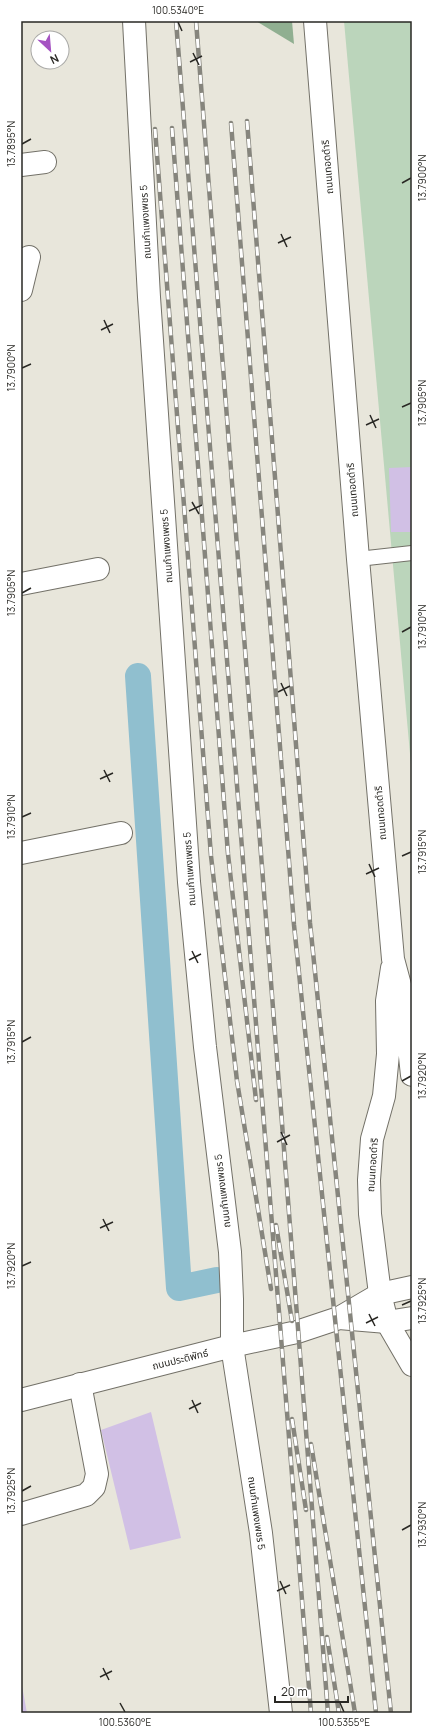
<svg xmlns="http://www.w3.org/2000/svg" width="433" height="1734" font-family="Manrope,'Noto Sans Thai',sans-serif">
<rect width="100%" height="100%" fill="#e8e6db"/>
<path fill="#bbd5bb" d="M344,21H412V776Z"/>
<path fill="#90af91" d="M256,21H292L294,44Z"/>
<g fill="none" stroke-linecap="round" stroke-linejoin="round">
<path stroke="#90bfcf" stroke-width="26" d="M138,676L179,1288L217,1280"/>
</g>
<path fill="#d1c0e5" d="M412,467V532H391L389,468Z
M151,1412L181,1538L130,1550L101,1430Z
M21,1686H22L27,1713H21Z"/>
<g fill="none" stroke-linecap="round" stroke-linejoin="round">
<defs>
<path id="service" d="M358,559L412,553"/>
<path id="minor" d="M21,165L45,162
M21,290L29,257
M21,584L98,569
M21,853L121,833
M21,1514L86,1495L94,1487L97,1474L80,1384"/>
<path id="tertiary" d="M134,21L149,297L189,882L205,1047L230,1252L232,1299V1346L261,1533L281,1713
M315,21L358,559L393,959L404,1000L412,1075
M392,968L387,1001L388,1054L384,1096L372,1139L369,1180L370,1214L380,1294L387,1322L412,1365"/>
<path id="secondary" d="M339,1318L387,1322L412,1318
M21,1400L232,1346L297,1332L339,1318L380,1294L412,1287"/>
</defs>
<use href="#service" stroke="#737168" stroke-width="16"/>
<use href="#minor" stroke="#737168" stroke-width="24"/>
<use href="#tertiary" stroke="#737168" stroke-width="24"/>
<use href="#secondary" stroke="#737168" stroke-width="24"/>
<use href="#service" stroke="#fff" stroke-width="14"/>
<use href="#minor" stroke="#fff" stroke-width="22"/>
<use href="#tertiary" stroke="#fff" stroke-width="22"/>
<use href="#secondary" stroke="#fff" stroke-width="22"/>
<defs>
<path id="rail" d="M176,21L311,1713
M196,21L328,1713
M247,121L310,923L391,1713
M231,123L294,925L376,1713
M172,128L228,854L256,1100
M155,129L211,856L237,1081L271,1289
M276,1225L292,1321
M292,1419L306,1510
M311,1444L355,1713
M327,1637L339,1713"/>
</defs>
<use href="#rail" stroke="#86857d" stroke-width="4.5"/>
<use href="#rail" stroke="#fff" stroke-width="3" stroke-dasharray="9" stroke-linecap="butt"/>
</g>
<path fill="none" stroke="#292824" stroke-width="1.5" d="M178,22L182,31M193,53L199,65M190,62L202,56M22,144L31,139M402,183L411,178M281,234L287,247M278,243L291,237M104,320L110,333M101,330L113,324M22,368L31,364M402,407L411,403M370,415L376,428M366,425L379,419M192,502L199,514M189,511L202,505M22,593L31,588M402,632L411,627M281,683L287,696M278,692L290,686M104,770L110,782M100,779L113,773M22,817L31,813M402,856L411,852M369,864L375,877M366,874L379,868M192,951L198,963M189,960L201,954M22,1042L31,1037M402,1081L411,1076M281,1132L287,1145M277,1142L290,1135M103,1219L109,1231M100,1228L113,1222M22,1266L31,1262M402,1305L411,1301M369,1314L375,1326M366,1323L378,1317M192,1400L198,1413M189,1409L201,1403M22,1491L31,1486M402,1530L411,1525M280,1581L286,1594M277,1591L290,1585M103,1668L109,1680M100,1677L112,1671M120,1703L125,1712M340,1703L344,1712"/>
<g text-anchor="middle" dominant-baseline="central" stroke-width="4" stroke-linejoin="round" paint-order="stroke">
<g font-size="10" fill="#292824" stroke="#fff">
<text transform="translate(327 167) rotate(-95)">ถนนเทอดดำริ</text>
<text transform="translate(145 222) rotate(-93)">ถนนกำแพงเพชร 5</text>
<text transform="translate(352 490) rotate(-95)">ถนนเทอดดำริ</text>
<text transform="translate(166 546) rotate(-94)">ถนนกำแพงเพชร 5</text>
<text transform="translate(380 813) rotate(-95)">ถนนเทอดดำริ</text>
<text transform="translate(189 869) rotate(-94)">ถนนกำแพงเพชร 5</text>
<text transform="translate(372 1165) rotate(-86)">ถนนเทอดดำริ</text>
<text transform="translate(222 1191) rotate(-97)">ถนนกำแพงเพชร 5</text>
<text transform="translate(180 1359) rotate(-14)">ถนนประดิพัทธ์</text>
<text transform="translate(257 1513) rotate(82)">ถนนกำแพงเพชร 5</text>
</g>
</g>
<rect width="433" height="1734" fill="none" stroke="#ffffff" stroke-width="44"/>
<g transform="translate(50 50) rotate(154)"><circle r="19" fill="#ffffff" stroke="#a9a9a7"/>
<path d="M0-3L7 15L0 10L-7 15Z" fill="#a553c2"/>
<text y="-6" font-size="11" font-weight="bold" text-anchor="middle" fill="#292824">N</text>
</g>
<path d="M275 1696v6h73v-6" fill="none" stroke="#292824" stroke-width="2"/>
<text x="281" y="1696" font-size="12" fill="#292824" stroke="#ffffff" stroke-width="3" paint-order="stroke">20 m</text>
<rect x="22" y="22" width="389" height="1690" fill="none" stroke="#292824" stroke-width="1.5"/>
<g font-size="10" text-anchor="middle" fill="#292824">
<text x="178" y="14">100.5340°E</text>
<text transform="translate(11 144) rotate(-90)" y="4">13.7895°N</text>
<text transform="translate(422 178) rotate(-90)" y="4">13.7900°N</text>
<text transform="translate(11 368) rotate(-90)" y="4">13.7900°N</text>
<text transform="translate(422 403) rotate(-90)" y="4">13.7905°N</text>
<text transform="translate(11 593) rotate(-90)" y="4">13.7905°N</text>
<text transform="translate(422 627) rotate(-90)" y="4">13.7910°N</text>
<text transform="translate(11 817) rotate(-90)" y="4">13.7910°N</text>
<text transform="translate(422 852) rotate(-90)" y="4">13.7915°N</text>
<text transform="translate(11 1042) rotate(-90)" y="4">13.7915°N</text>
<text transform="translate(422 1076) rotate(-90)" y="4">13.7920°N</text>
<text transform="translate(11 1266) rotate(-90)" y="4">13.7920°N</text>
<text transform="translate(422 1301) rotate(-90)" y="4">13.7925°N</text>
<text transform="translate(11 1491) rotate(-90)" y="4">13.7925°N</text>
<text transform="translate(422 1525) rotate(-90)" y="4">13.7930°N</text>
<text x="125" y="1726">100.5360°E</text>
<text x="344" y="1726">100.5355°E</text>
</g>
</svg>
